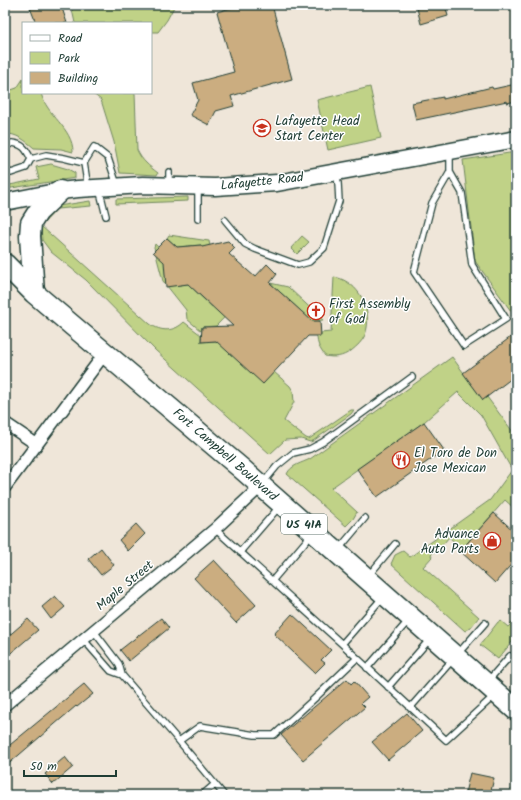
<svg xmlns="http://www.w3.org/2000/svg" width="521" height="800" font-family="Kalam,sans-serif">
<rect width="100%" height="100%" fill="#efe6d9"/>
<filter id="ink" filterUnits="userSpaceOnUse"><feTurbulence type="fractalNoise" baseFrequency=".025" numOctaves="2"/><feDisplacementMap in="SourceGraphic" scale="8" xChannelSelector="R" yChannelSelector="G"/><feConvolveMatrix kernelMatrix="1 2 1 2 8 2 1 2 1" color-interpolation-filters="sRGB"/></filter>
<g filter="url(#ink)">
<path fill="#c0d287" stroke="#70885e" d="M71,5H175L167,20L158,32H151V23H75Z
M23,79V93H41C46,115 73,128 73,152L61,149L34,148C26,141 16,133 5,134V94L8,91L17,88Z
M370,87L381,138L328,150L317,100Z
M92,93H135L137,150C142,161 149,166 158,173L157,175L120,173L114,142L101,100Z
M516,152V318L475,261L463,160Z
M51,164L68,169L75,173V178L5,189V186L39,179L36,167Z
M188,197V201L116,204V199Z
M90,201L91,206L57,209L41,226L150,324C161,332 174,332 184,322L201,335V342L216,341L274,372L290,386L293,391L294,402L284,421L306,438L309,439L351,410H354L351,414L313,441L310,442L301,439L285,440L270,454L155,350L86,280L51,252L42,240L41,227H36L58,206Z
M169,235L209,241L210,246L202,248L201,245L177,247L167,238Z
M302,236L309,242L297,254L291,248Z
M155,244C166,253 166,272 167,286L188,284L212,307L234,283L247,294L216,326L202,327L201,331L187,319L186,310L163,281L154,247Z
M334,277C359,281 374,311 365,335C362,342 357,346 351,351C342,357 335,358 325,356C320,349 317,344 317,336L321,333L331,332Z
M270,283L288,287L323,320L312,321Z
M452,357L483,399L487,397L516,436V510L505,500L462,549L449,537L439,549L437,548L431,555L432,557L423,567L479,617L470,628L465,631L391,564L395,555L403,551L410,557L490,500L512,470L481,415L458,392L424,422L331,488L357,512L353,519L346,526L287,474C291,465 302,463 310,459Z
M516,619V637L498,659L480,645L498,622L501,621L508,627Z"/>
<path fill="#cbad80" stroke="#1f3d34" d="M29,5H61L67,23H36Z
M241,5H272L292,79L231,96L234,106L216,111L209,125L190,115L198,100L193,83L234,72L217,12Z
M426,5H445L448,16L421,24L417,8Z
M516,84V101L507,103V101L416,120L412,103L443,97V99L492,87L493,89Z
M167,238L177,247L201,245L202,247L228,241L235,248L229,254L255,277L267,264L277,274L270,283L312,321H320L321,336H308L263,384L216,341L201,342L202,327L233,326L188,284L166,287L164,262L153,252Z
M516,333V375L483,400L463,373Z
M424,422L444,450L377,497L357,469Z
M494,513L516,533V559L495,583L460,551Z
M136,524L145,534L128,551L119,540Z
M101,548L114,565L101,575L88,559Z
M214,560L256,605L236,623L194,578Z
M55,596L65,607L51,619L42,607Z
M292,614L331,650L321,660L325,663L315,673L274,634Z
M161,618L169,628L129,661L120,650Z
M28,619L38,630L5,658V639Z
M347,679L351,684L354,681L368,697L361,703L365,707L303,760L281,735Z
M84,684L93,694L77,707L76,706L5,767V749Z
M407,713L422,731L388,760L372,742Z
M65,757L73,767L53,784L45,774Z
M470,773L494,778L490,795H475L465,793Z"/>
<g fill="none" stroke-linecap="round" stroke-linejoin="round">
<defs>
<path id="lane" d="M5,147L12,143C23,144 26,149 31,159
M450,152V172L432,203L414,272L464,346L506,319L472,265L462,193L450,172
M5,170L11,173L26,168L31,159L46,155L64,158L84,163
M169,172V183
M88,188L84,163L94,147L108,158L117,185
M99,188L106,216
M198,189V219
M225,220L245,244L255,249L298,265L309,262L324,248L339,201L338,183L336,173
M263,483L277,466L293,453L310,449L323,442L412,377
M215,529L342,644L383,597
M338,550L365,518
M240,552L279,507
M369,575L395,544
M272,581L311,535
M83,639L111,671L122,675L119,664L93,630
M342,644L446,740L495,695
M367,668L409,620
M122,675L179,741L224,795
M487,682L510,656
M388,687L430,639
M410,708L485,623
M179,741L200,726L255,735H274L314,699L357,658
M202,795L215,784"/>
<path id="street" d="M5,423L36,444
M5,487L105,353
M5,705L215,529L261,486"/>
<path id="secondary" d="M5,202L60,191L78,189L143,185L215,187L277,183L516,139"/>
<path id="highway" d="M5,264L34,293L242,469L516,710
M34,293L30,236L31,223L38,212L60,191"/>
</defs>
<use href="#lane" stroke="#1f3d34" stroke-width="8"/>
<use href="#street" stroke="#1f3d34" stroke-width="14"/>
<use href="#secondary" stroke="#1f3d34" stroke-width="19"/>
<use href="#highway" stroke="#1f3d34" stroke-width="23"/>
<use href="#lane" stroke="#fff" stroke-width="5.5"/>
<use href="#street" stroke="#fff" stroke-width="11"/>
<use href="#secondary" stroke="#fff" stroke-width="16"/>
<use href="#highway" stroke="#fff" stroke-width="20"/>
</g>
</g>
<defs>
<symbol id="school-ring" viewBox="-11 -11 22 22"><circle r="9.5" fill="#fff" stroke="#c8321e" stroke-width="1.5"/><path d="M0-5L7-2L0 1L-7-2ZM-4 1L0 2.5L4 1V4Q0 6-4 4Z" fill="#c8321e"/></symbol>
<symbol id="church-ring" viewBox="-11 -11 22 22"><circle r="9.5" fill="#fff" stroke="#c8321e" stroke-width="1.5"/><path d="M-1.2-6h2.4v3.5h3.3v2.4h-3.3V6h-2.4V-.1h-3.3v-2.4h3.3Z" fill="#c8321e"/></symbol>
<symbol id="restaurant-ring" viewBox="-11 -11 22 22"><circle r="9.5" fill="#fff" stroke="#c8321e" stroke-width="1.5"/><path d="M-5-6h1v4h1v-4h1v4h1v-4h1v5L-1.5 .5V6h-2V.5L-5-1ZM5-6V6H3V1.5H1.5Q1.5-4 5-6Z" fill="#c8321e"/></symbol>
<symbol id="shop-ring" viewBox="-11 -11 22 22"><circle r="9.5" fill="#fff" stroke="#c8321e" stroke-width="1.5"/><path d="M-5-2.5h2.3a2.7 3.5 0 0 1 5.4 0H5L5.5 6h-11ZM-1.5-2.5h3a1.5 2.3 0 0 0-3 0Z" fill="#c8321e"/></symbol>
</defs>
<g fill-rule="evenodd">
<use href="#school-ring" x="252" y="118" width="20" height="20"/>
<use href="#church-ring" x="306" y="301" width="20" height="20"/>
<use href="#restaurant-ring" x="391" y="450" width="20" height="20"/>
<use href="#shop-ring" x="482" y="531" width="20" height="20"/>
</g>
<g text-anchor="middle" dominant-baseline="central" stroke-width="3" stroke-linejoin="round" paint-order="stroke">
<rect fill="#fff" stroke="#627771" stroke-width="1" x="281" y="514" width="46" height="20" rx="3"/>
<g font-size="12" font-weight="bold" fill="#1f3d34">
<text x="304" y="524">US 41A</text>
</g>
<g font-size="13" fill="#1f3d34" stroke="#fff" text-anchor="start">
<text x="275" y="121">Lafayette Head<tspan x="275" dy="15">Start Center</tspan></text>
<text x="329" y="304">First Assembly<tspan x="329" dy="15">of God</tspan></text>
<text x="414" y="453">El Toro de Don<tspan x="414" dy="15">Jose Mexican</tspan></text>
<text x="479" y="534" text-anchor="end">Advance<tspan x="479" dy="15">Auto Parts</tspan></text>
</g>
<g font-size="13" fill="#1f3d34" stroke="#fff">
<text transform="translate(262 182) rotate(-6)">Lafayette Road</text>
<text transform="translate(225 455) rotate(41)">Fort Campbell Boulevard</text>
<text transform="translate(125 586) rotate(-40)">Maple Street</text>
</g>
</g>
<rect width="521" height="800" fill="none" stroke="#fff" stroke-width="20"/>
<rect x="10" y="10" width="501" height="780" fill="none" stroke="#1f3d34" stroke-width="1.5" filter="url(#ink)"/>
<rect x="22" y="22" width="130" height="72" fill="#ffffff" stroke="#a5b1ae"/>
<rect x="30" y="35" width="20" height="6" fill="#ffffff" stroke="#a5b1ae"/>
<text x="58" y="42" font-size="12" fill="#1f3d34">Road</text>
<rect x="30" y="52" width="20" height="12" fill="#c0d287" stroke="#a5b1ae"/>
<text x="58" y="62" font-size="12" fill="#1f3d34">Park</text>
<rect x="30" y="72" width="20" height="12" fill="#cbad80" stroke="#a5b1ae"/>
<text x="58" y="82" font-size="12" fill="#1f3d34">Building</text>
<path d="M24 770v6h92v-6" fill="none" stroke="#1f3d34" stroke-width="2"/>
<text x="30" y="770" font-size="12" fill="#1f3d34" stroke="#ffffff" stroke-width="3" paint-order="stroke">50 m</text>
</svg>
